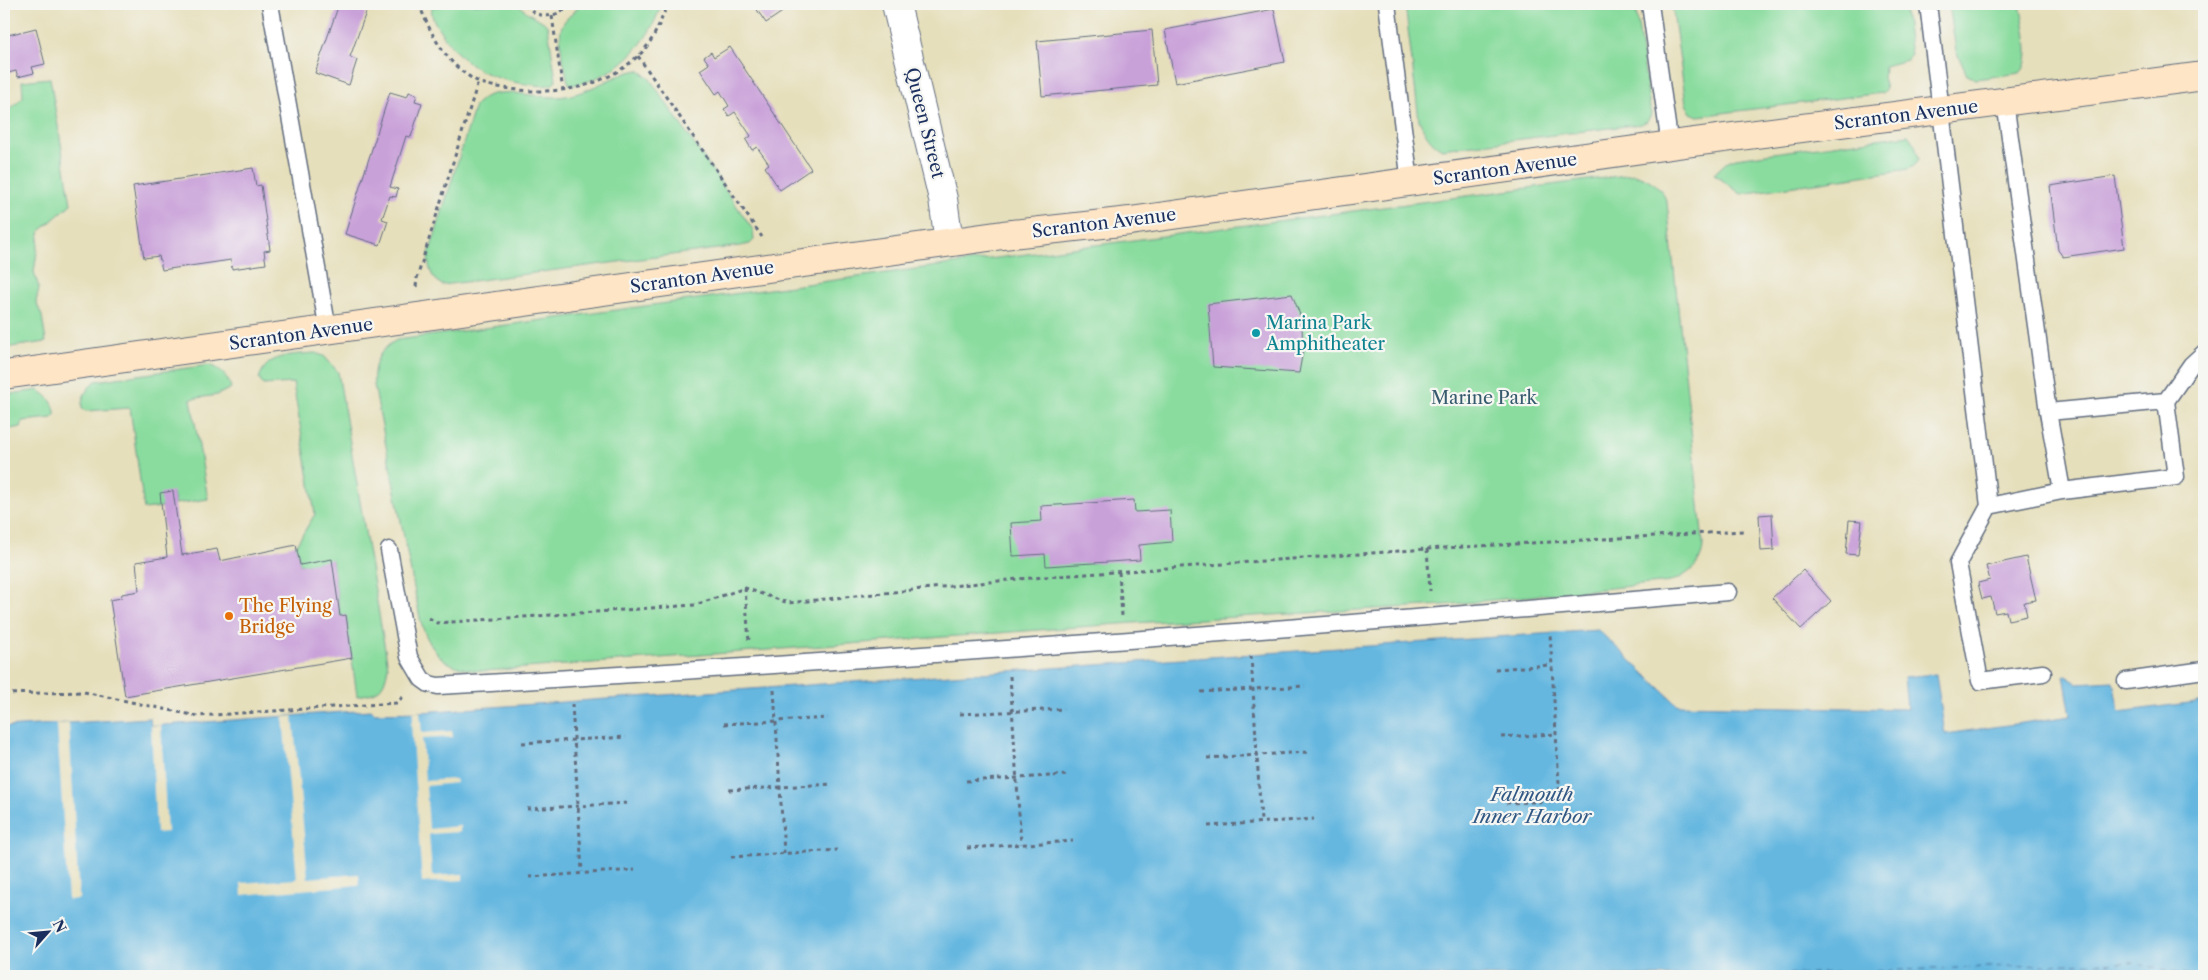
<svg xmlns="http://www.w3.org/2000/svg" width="2208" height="980" font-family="'Libre Caslon Text',serif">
<rect width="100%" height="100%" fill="#f6f6f2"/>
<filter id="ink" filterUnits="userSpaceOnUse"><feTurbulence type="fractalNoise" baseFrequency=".02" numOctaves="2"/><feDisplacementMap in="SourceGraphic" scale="10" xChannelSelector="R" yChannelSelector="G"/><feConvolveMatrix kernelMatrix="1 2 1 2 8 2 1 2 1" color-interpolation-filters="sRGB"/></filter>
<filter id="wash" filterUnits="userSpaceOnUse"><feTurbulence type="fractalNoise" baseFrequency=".0096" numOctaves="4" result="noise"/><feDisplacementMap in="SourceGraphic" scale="20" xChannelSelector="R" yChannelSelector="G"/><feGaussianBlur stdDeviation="1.12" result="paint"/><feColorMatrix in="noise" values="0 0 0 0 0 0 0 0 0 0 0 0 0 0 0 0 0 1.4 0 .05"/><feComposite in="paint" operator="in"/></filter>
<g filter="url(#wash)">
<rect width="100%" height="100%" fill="#e6dfbb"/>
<path fill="#89dc9e" stroke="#52867e" d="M453,4H519C529,18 542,17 548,27L556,80L553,84C545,87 535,85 526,84C488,79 462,65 441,32C436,24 430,17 432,7Z
M580,4H661C650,44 615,78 573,85L569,84L567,78C565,63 555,36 564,22C569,15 576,12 580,4Z
M1405,4H1635L1651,115L1646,122L1641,124L1442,149C1429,142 1425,133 1419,120Z
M1672,4H1904L1911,55L1907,60L1884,66L1883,78L1886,88L1882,93L1698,116L1691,113L1686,104Z
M1949,4H2020C2023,21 2034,61 2020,73L1976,79L1967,75L1956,51Z
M639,70L649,78L753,230L754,240L750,244L740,246L442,285C431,278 429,269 428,257L475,106C491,82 530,98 555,97C586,97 611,74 639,70Z
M50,78L71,204L40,231L34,272L39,288L36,302L42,316L46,342L4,348V115L23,97L22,81Z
M1908,135L1915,145L1919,160L1915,165L1909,169L1741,194L1714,174L1728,161L1736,158Z
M1634,174C1650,179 1662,186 1667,203L1703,543C1703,565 1689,574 1670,582L1444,605L1133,623L484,671C447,669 433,657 421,623L374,385C372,365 379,349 397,340L982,260Z
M315,353L324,356L338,372L388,667C384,690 379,693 357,696L346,616H340L332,560L300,565L296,545L315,514L293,383L263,385L259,379C266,353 293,355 315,353Z
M209,365C220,369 228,376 231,388L217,395L191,399L208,499L175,504L173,492L162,507L144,509L130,408L86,411L82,409C81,397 87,388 96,381Z
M38,390C47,395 56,404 55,415L52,418L23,421L21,427L4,430V395Z"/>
<path fill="#65b7e0" stroke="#40739f" d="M1598,630L1678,705L1907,709L1904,677L1936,674L1945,734L2071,716L2064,675L2077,683L2113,681L2119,712L2204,701V976H4V727L150,718L151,726L371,710L375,713L420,712Z"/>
<path fill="#e6dfbb" d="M413,712H420L422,733L452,731L453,737L422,739L425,781L455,779L456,783L426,786L429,829L460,826V832L429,834L432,876L463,874V880L422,883L411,723L413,721Z
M293,716L308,878L359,874V885L242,895L241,883L297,879L283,717Z
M69,723L79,899L68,900L57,724Z
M161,725L167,832L156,833L151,726Z"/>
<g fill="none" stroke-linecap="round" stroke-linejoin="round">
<path stroke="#315885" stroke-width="1" stroke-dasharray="6 5" stroke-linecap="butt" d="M1733,976L2128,962L2195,976"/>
</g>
<g id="blocks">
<path fill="#c9a1d9" d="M339,4H369L350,57L357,60L349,85L315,73Z
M753,4H794L766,23Z
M1274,9L1285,62L1175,83L1165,30Z
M36,28L45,64L32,67L34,73L18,77L16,71L4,74V36Z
M1152,30L1157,85L1042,96L1037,41Z
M730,47L811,169L780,190L765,167L769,164L757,147L752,150L746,140L751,136L735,112L729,116L724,109L729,106L720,91L716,94L700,70L709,64L704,57L711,52L714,57Z
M390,92L407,97L409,92L417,95L415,101L422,103L411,137L406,136L390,187L398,189L396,197L390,196L382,219L388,221L380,245L345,234Z
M253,168L256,186L261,185L270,250L264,251L266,264L232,269L231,260L162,270L159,256L144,258L133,186Z
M2115,176L2124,248L2063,257L2058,250L2050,186Z
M1292,294L1300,315L1302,327L1303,350L1299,373L1213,367L1208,304Z
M173,491L182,555L217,549L220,561L296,545L300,565L332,559L340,616L346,615L352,658L125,696L110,600L121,598L122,594L139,591L136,562L167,557L160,493Z
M1134,500L1135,512L1170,510L1172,542L1139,545L1140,560L1046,566L1045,554L1013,556L1011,523L1042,521L1041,506Z
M1772,514L1774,550L1761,551L1759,515Z
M1849,520L1862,521L1858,555L1846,554Z
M2026,557L2036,600L2024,602L2027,616L2008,620L2006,611L1995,613L1991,597L1982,599L1978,583L1990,580L1986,566Z
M1803,570L1831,601L1801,629L1772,598Z"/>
</g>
</g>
<g filter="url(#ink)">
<use href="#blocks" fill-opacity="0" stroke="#626d7f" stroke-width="1"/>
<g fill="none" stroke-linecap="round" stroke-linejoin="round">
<defs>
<path id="lane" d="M270,4L328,330
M1387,4L1410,182
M1650,4L1670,146
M1928,4L1989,506L2062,491
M2005,102L2048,412L2062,491L2176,477L2166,401
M2048,412L2166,401L2191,365L2204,353
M1989,506L1958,563L1980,681L2043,673
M389,550L409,657L422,679L429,684L438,686C868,661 1298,629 1728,592
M2126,681L2204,670"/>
<path id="street" d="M896,4L943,199L949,242"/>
<path id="secondary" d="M4,375L1003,235L1130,221L1678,144L2204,76"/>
</defs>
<use href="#lane" stroke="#626d7f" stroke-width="19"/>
<use href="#street" stroke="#626d7f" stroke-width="30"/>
<use href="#secondary" stroke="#626d7f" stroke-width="30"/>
<path stroke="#626d7f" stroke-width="3" stroke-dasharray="4 4" stroke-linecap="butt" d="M419,4C430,33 447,66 477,81C486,86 500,87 510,89C557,95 602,89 638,56C653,43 660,22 668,4
M526,4C537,21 558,18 570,4
M552,16L563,91
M638,56L762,237
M416,287L417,278L478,82
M1427,549L1430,591
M1119,572L1122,616
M745,588L749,642
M429,618L437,623L695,605L745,588L788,603L1018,579L1427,549L1743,531
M1251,656L1261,821
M1495,669L1551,665
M1010,676L1021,844
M774,690L784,853
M1201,692L1305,686
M4,694L84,692L197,716L396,703L403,697
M572,704L582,872
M960,714L1064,709
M724,724L828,718
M1501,737L1556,734
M522,743L626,737
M1207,758L1309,752
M966,781L1068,775
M729,790L832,784
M1506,803L1560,801L1550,633
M527,809L629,803
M1208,826L1314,819
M967,848L1073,841
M731,857L837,850
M529,877L635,870"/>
<use href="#lane" stroke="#fff" stroke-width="16"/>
<use href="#street" stroke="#fff" stroke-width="28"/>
<use href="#secondary" stroke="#fee5c5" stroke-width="28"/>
</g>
</g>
<circle fill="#0f9aa8" stroke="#f6f6f2" stroke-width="2" cx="1256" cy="333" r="5"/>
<circle fill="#e8710a" stroke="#f6f6f2" stroke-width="2" cx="229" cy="616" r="5"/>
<g text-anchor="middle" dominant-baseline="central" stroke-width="4.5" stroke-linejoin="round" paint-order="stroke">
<g font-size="18" fill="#1b2f5e" stroke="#f6f6f2">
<text transform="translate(1906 115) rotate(-7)">Scranton Avenue</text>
<text transform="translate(925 123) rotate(76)">Queen Street</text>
<text transform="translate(1505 169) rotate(-8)">Scranton Avenue</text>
<text transform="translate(1104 223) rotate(-7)">Scranton Avenue</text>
<text transform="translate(702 277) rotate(-8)">Scranton Avenue</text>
<text transform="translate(301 334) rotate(-8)">Scranton Avenue</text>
</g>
<g font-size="18" fill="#0d838f" stroke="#f6f6f2" text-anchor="start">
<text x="1266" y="323">Marina Park<tspan x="1266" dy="21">Amphitheater</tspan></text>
</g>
<g font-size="18" fill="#365a6e" stroke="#f6f6f2">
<text x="1484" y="398">Marine Park</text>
</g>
<g font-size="18" fill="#c56008" stroke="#f6f6f2" text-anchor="start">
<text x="239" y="606">The Flying<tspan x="239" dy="21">Bridge</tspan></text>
</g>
<g font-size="19" font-style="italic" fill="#315885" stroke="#f6f6f2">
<text x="1532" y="794">Falmouth<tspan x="1532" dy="22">Inner Harbor</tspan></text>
</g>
</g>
<rect width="2208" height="980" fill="none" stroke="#f6f6f2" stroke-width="20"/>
<g transform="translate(48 932) rotate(63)" stroke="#f6f6f2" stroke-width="4" paint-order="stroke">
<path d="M0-4L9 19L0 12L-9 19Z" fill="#1b2f5e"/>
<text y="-8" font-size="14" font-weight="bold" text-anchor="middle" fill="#1b2f5e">N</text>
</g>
</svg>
